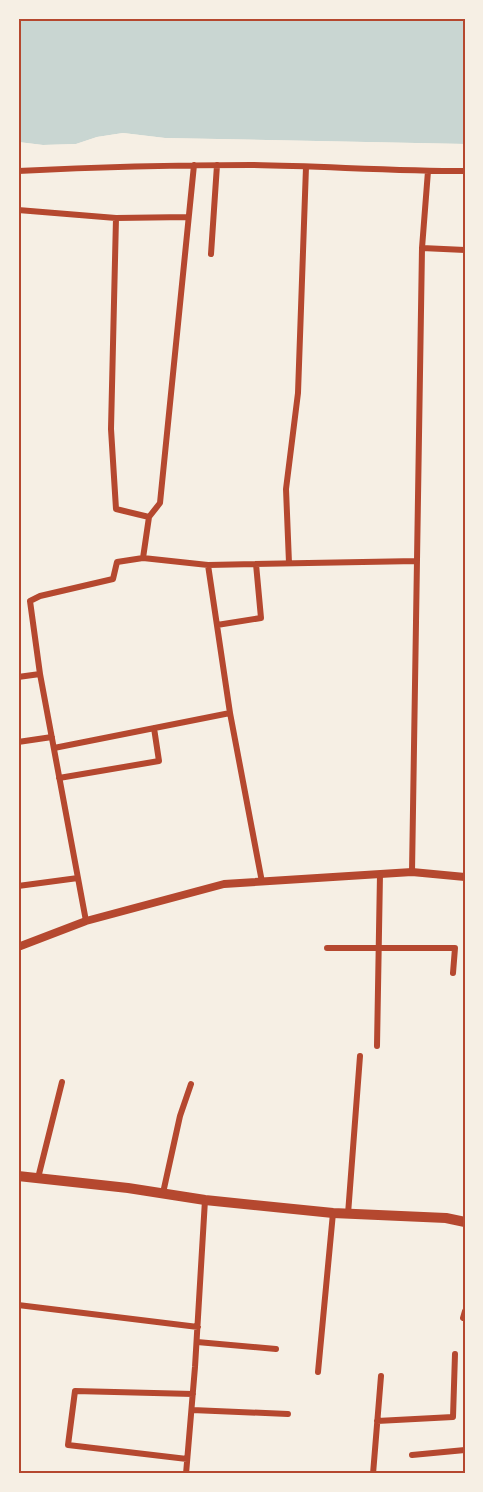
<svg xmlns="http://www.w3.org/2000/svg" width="483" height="1492" font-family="'Source Sans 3',sans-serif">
<rect width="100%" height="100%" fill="#f6efe4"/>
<path fill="#c9d6d2" d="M18,18H465V144L165,138L123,133L97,137L76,144L43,145L18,142Z"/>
<path fill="#f6efe4" d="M123,133L165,138L465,144V147L165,141L123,136L98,140L76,147L43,148L18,145V142L43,145L76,144L97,137Z"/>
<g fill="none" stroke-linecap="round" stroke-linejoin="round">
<path stroke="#b5482f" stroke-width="6" d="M18,171C96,167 173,165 251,165C322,166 393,171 465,171
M18,210L116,218L111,429L116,509L149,517
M116,218L188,217
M422,248L428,171
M211,254L217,165
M143,558L149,517L160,503L194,165
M289,563L286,489L298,393L306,167
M208,565L230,713
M217,625L261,618L256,564
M18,677L40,674
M18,742L52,737
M54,748L230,713L262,882
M59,778L159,761L154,728
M412,872L422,248L465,250
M18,886L78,878
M86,921L40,674L30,601L40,596L113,579L117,562L143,558L208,565L417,561
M327,948H455L453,973
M377,1046L380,874
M38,1178L62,1082
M163,1193L180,1116L191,1084
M348,1214L360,1056
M18,1305L198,1327
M463,1318L465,1311
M197,1342L276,1349
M318,1372L333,1213
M192,1410L288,1414
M377,1421L453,1417L455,1354
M412,1455L465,1450
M187,1459L68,1445L75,1391L193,1394
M186,1474L195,1367L205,1200
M373,1474L381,1376"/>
<path stroke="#b5482f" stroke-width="8" d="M18,947L86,921L224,884L412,872L465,877"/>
<path stroke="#b5482f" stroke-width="10" d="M18,1176L128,1188L205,1200L333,1213L446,1218L465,1222"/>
</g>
<rect width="483" height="1492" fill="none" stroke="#f6efe4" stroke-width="39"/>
<rect x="20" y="20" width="444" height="1452" fill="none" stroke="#b5482f" stroke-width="2"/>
</svg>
